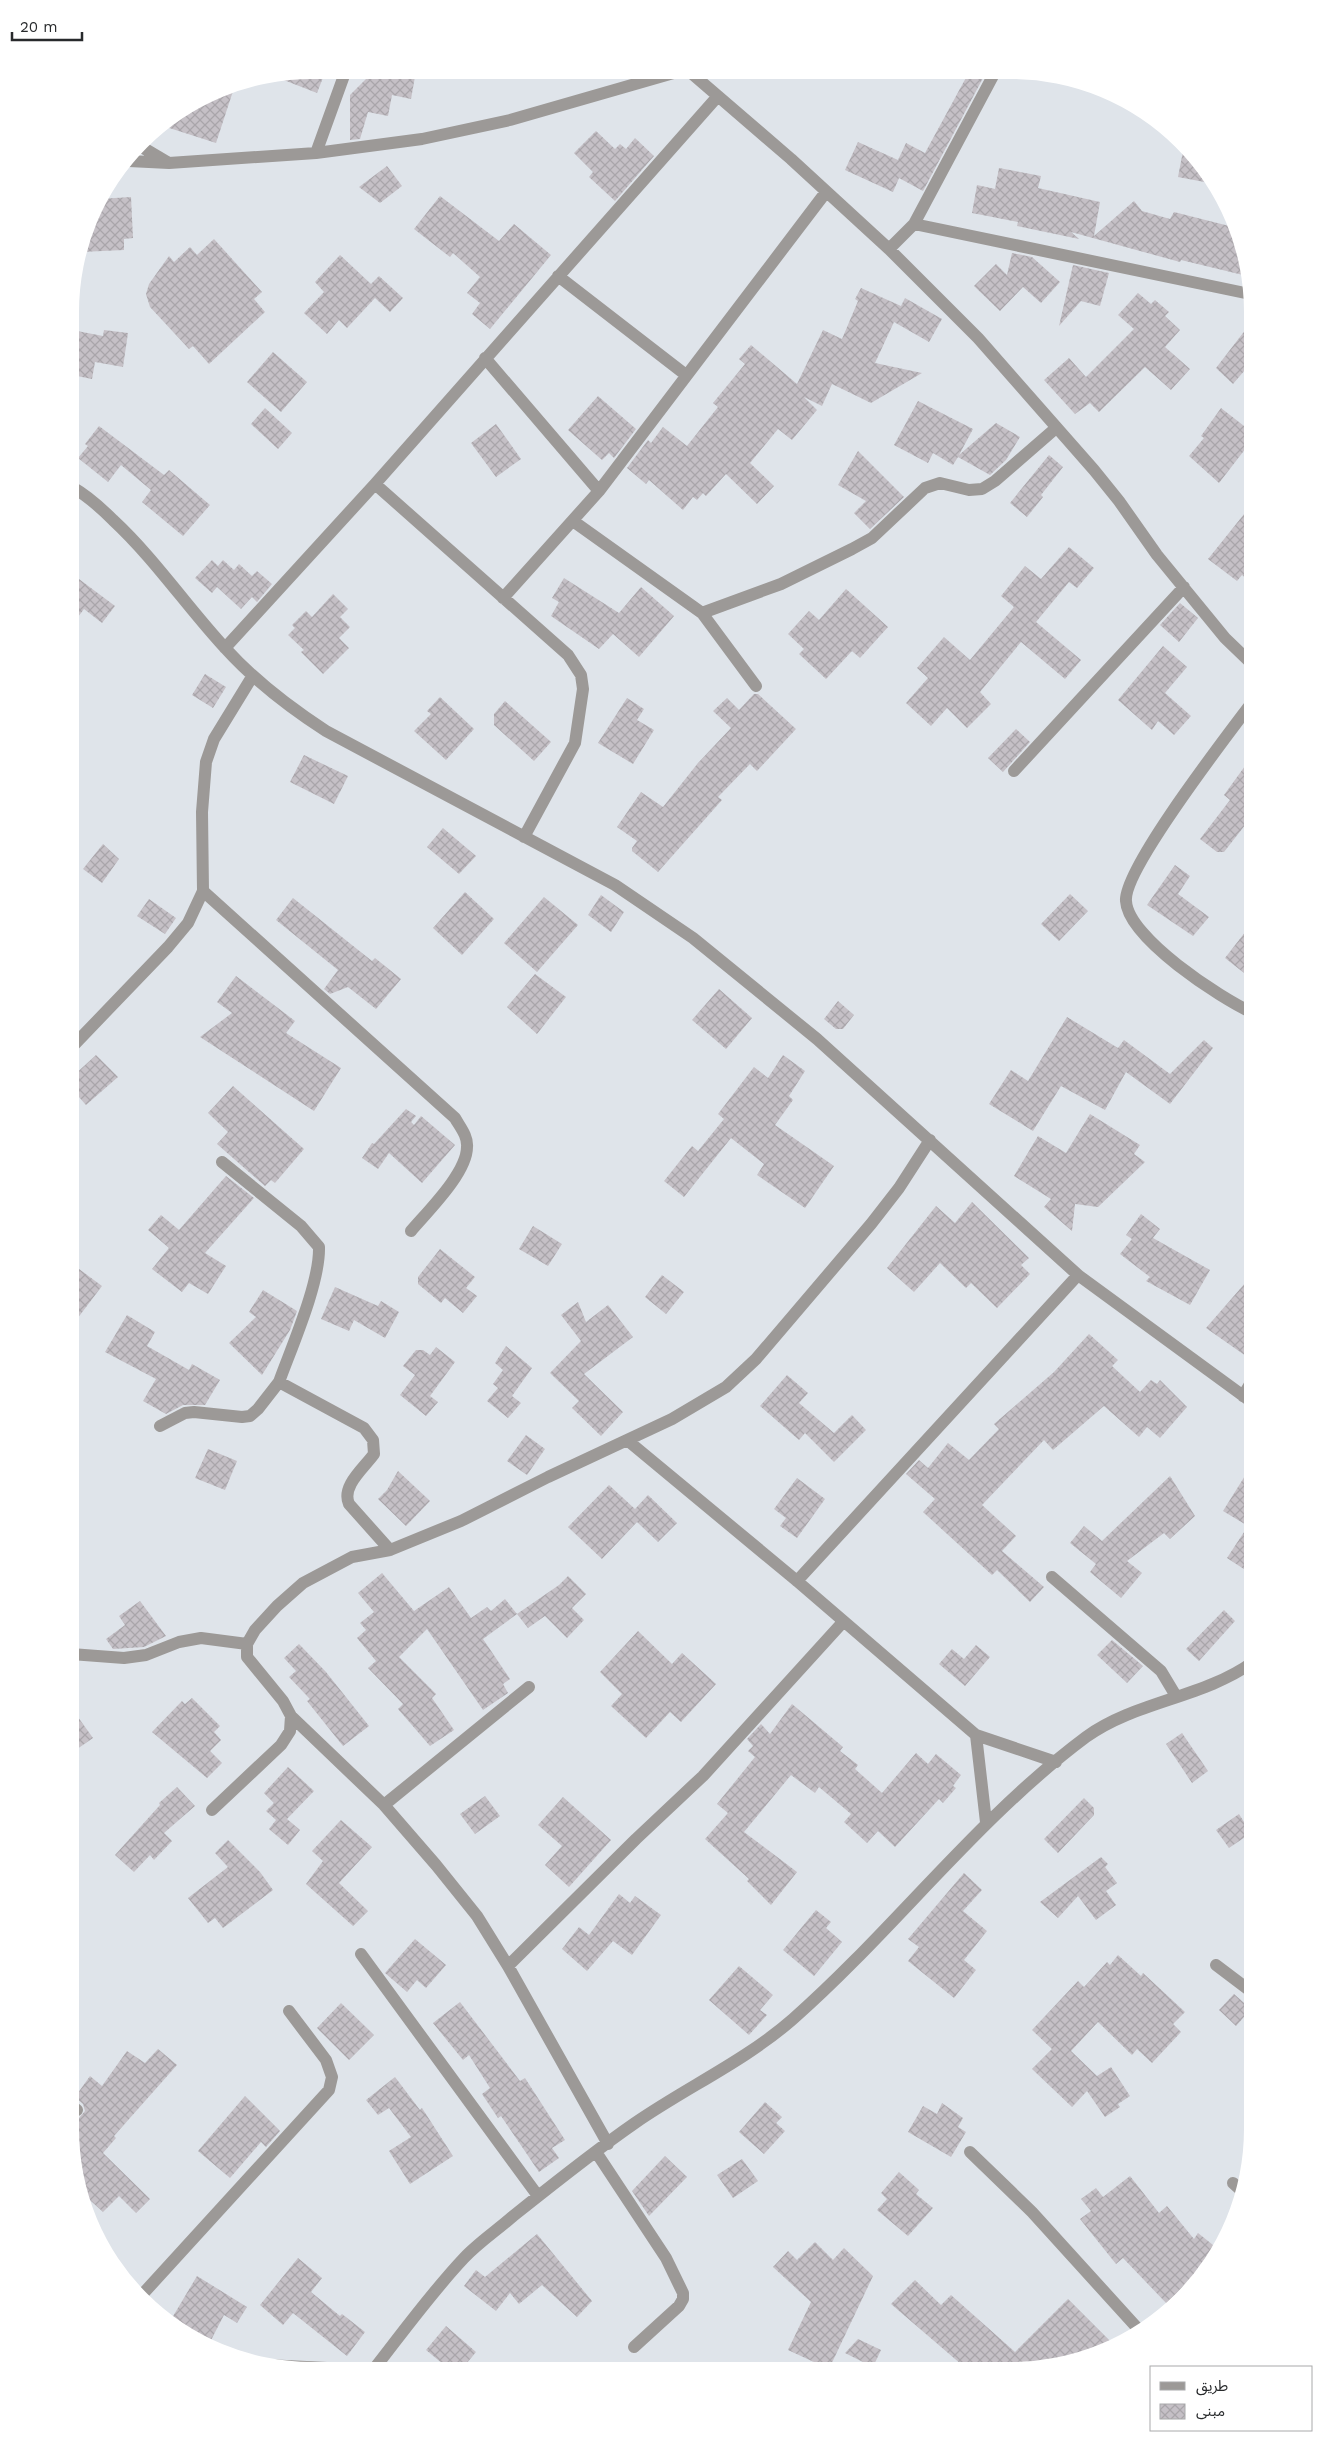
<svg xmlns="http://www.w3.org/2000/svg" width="1323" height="2441" font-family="'Work Sans','Noto Sans Arabic',sans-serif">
<defs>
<pattern id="building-cross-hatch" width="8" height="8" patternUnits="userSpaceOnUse" patternTransform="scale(1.25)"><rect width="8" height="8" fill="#c5c0c6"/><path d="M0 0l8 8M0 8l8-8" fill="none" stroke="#a9a5aa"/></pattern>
</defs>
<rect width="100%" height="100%" fill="#dfe4ea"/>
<path fill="url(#building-cross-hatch)" d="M312,70H326L317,93L276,77Z
M370,70L416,71L411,99L392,95L388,116L368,112L360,139L350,140V95L368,77Z
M968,74L983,78L923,191L899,178L893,192L845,170L858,142L898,160L906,143L925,153Z
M235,85L216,143L160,125L220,88Z
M596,131L615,149L620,144L626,149L635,138L654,156L615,201L589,177L593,172L574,153Z
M1184,146L1212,177L1215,184L1178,177Z
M387,166L402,186L380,203L359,187Z
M999,168L1041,176L1038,188L1100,202L1094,236L1134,201L1142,211L1170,219L1174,212L1237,228L1247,276L1181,260L1180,262L1071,232L1079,239L1017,226L1018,222L972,213L977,185L995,189Z
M440,196L499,241L514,224L551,255L490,329L472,314L480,303L467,293L480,277L453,253L450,257L414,229Z
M131,197L133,238L124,239V250L81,252L95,205L99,199Z
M214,239L262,292L254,299L265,312L209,364L193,346L189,349L150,307L146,294L149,284L169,256L174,262L190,247L197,255Z
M1012,253L1032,257L1060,282L1041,303L1023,287L1000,311L974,286L996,264L1007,275Z
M340,255L371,284L379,276L403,298L390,312L375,298L347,328L339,320L327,334L304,313L324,292L315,282Z
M1073,265L1109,273L1100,306L1081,301L1059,326Z
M861,288L901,306L905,298L942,319L929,342L894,322L875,363L922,373L871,403L832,384L822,406L804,397L817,410L792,440L778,429L750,463L774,486L757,504L726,474L706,496L703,493L697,500L693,497L683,510L649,480L646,484L627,468L648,440L651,443L663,427L687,446L718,407L713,403L745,364L739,359L751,345L797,384L823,330L842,339L858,301L855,299Z
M1138,293L1151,304L1155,300L1169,312L1165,316L1180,330L1165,347L1190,369L1171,390L1145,367L1099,412L1090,403L1075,414L1044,380L1069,358L1086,377L1134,329L1118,315Z
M1253,320V376L1245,370L1233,384L1216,368Z
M72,330L103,336L104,330L128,333L123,367L95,362L92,379L72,375Z
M273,352L307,382L281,412L247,382Z
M598,396L636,429L614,458L609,453L602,460L568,430Z
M918,401L973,429L959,455L996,423L1020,437L1006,460L990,475L958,457L953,465L933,453L928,463L894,445Z
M265,408L292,433L278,449L251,424Z
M1221,408L1253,433V439L1219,483L1189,456L1204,438L1201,436Z
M496,424L521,459L496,477L471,443Z
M99,426L164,475L169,470L210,505L183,536L142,502L151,490L121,465L108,482L78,458L88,446L85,444Z
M858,451L904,497L870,529L854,513L866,501L838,485Z
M1049,455L1063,467L1041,495L1043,497L1027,517L1010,503Z
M1253,503V584L1242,575L1237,581L1208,559Z
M1069,547L1094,568L1077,588L1069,582L1036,622L1081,660L1065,679L1021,642L980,692L991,704L967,728L947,708L931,726L906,703L928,678L917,668L944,637L970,660L1014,607L1001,596L1025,566L1041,579Z
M212,560L218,566L223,560L234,570L239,564L252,576L257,571L272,584L257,602L252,597L241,609L217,587L212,593L195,578Z
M564,578L619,613L641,587L674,616L639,657L613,634L599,649L551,616L559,602L552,598Z
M79,579L115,606L102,623L84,609L72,625V588Z
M846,589L888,627L860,658L852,651L826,679L799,654L804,649L788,634L809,611L819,620Z
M333,594L348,609L340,617L350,627L339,638L349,648L323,674L301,652L304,650L288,635L295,628L292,625L306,611L312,617Z
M1180,603L1198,618L1179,642L1160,625Z
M1163,646L1187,667L1165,693L1191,716L1174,735L1158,721L1152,730L1118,700Z
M205,674L226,687L213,708L192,695Z
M754,694H758L796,729L757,771L750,764L718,797L722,800L658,872L632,851V848L637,841L617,827L641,792L663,807L698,763L731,728L713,711L727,698L739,710Z
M440,697L474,729L446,760L414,731L431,714L427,711Z
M627,698L644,709L637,720L654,730L633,764L598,743Z
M505,701L551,742L534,761L494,725V714Z
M1016,729L1030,742L1003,772L988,758Z
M304,755L348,776L334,804L290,782Z
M1253,755V815L1224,852H1217L1200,839L1230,800L1224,795Z
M443,828L476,856L459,874L427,847Z
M103,844L119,859L102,883L83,869Z
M1175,865L1190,876L1178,894L1209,917L1193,936L1147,905Z
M465,892L494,919L462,955L433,928Z
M1070,894L1088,911L1059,941L1041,924Z
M601,895L624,912L611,932L588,915Z
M544,897L578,925L537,972L504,943Z
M293,898L372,961L375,958L401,979L376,1009L348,987L330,994L324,989L338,970L276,920Z
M149,899L176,918L165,934L137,916Z
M1253,922V980L1225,958Z
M535,974L566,997L537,1034L507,1007Z
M236,976L295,1021L286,1033L341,1068L314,1111L200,1037L232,1013L217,1002Z
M719,989L752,1018L726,1049L692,1020Z
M838,1001L854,1015L843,1029H836L824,1019Z
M1067,1017L1118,1048L1124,1040L1170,1074L1204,1040L1213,1048L1170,1104L1126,1072L1105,1110L1061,1086L1033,1131L989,1104L1011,1070L1028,1081Z
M96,1055L118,1077L86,1105L71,1088V1078Z
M783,1055L805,1071L789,1096L793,1100L775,1125L834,1166L805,1208L757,1175L764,1164L731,1138L684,1197L664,1181L692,1146L698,1151L724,1119L718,1114L754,1067L768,1078Z
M233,1086L304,1149L275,1183L271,1180L265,1186L217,1144L228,1132L208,1113Z
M406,1109L416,1116L411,1122L414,1125L421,1116L455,1145L422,1183L389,1153L378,1169L362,1158L372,1143L374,1144Z
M1090,1114L1140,1145L1134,1154L1145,1162L1098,1207L1075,1204L1072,1231L1044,1207L1051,1199L1014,1176L1038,1136L1066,1153Z
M226,1176L254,1198L205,1253L226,1266L208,1294L189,1283L182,1292L152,1269L169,1248L148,1230L161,1215L179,1230Z
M972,1202L1029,1258L1021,1265L1030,1274L997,1308L971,1283L966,1288L940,1263L914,1292L887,1268L936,1206L955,1223Z
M1141,1214L1160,1229L1153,1238L1210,1270L1190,1305L1146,1281L1150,1277L1120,1254L1132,1239L1126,1235Z
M533,1226L562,1244L548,1266L519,1249Z
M440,1249L475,1277L466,1288L477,1296L463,1313L445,1298L441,1303L418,1284V1277Z
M71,1263L102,1286L71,1327Z
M1253,1274V1361L1206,1328Z
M662,1275L684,1292L666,1314L645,1297Z
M335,1287L378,1306L381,1301L399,1312L385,1338L354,1320L349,1331L321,1319Z
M263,1290L297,1311L290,1330L262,1375L229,1343L256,1317L249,1312Z
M578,1302L586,1322L608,1305L633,1337L584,1374L623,1412L601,1436L572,1408L579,1401L550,1373L581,1341L561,1315Z
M127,1315L155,1332L147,1346L189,1370L192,1364L220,1380L205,1405H183L166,1414L143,1401L156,1379L105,1352Z
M1089,1334L1118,1360L1112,1366L1140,1392L1151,1380L1157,1384L1160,1380L1187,1407L1160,1438L1147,1427L1139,1437L1104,1406L1053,1450L1044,1440L982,1505L1016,1536L1002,1551L1044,1587L1030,1602L997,1570L992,1575L923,1512L935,1499L906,1474L919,1460L928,1468L948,1443L969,1460L999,1429L994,1424L1054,1372Z
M506,1346L532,1368L512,1396L521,1403L508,1418L487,1401L498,1388L493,1384L503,1370L495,1363Z
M436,1347L455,1362L430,1396L438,1402L426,1416L400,1395L415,1375L403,1366L416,1350H423L430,1355Z
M787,1375L808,1393L799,1403L834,1433L852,1415L866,1430L834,1462L805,1433L799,1440L760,1406Z
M526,1435L545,1449L527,1475L507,1461Z
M208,1449L237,1461L225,1490L195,1478Z
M1253,1463V1575L1227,1558L1248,1526L1223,1511Z
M398,1471L430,1501L406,1526L378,1499L387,1490Z
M1170,1476L1195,1516L1170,1539L1164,1533L1127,1561L1142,1573L1121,1598L1090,1572L1096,1564L1070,1543L1084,1526L1102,1541Z
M797,1478L825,1499L797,1538L780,1526L786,1518L774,1509Z
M609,1485L635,1509L648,1495L677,1523L658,1542L637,1522L602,1559L568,1527Z
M382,1573L414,1611L449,1587L471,1618L487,1607L491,1611L505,1599L517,1614L483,1639L510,1679L503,1684L508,1693L483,1710L427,1629L399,1657L436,1694L432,1698L454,1730L430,1746L398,1709L403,1704L368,1668L376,1661L357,1638L366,1630L360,1623L374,1612L358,1593Z
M568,1576L586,1594L572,1608L584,1620L567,1638L545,1616L528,1628L517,1614L559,1585Z
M140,1601L166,1636L144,1647L113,1649L106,1639L125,1625L119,1616Z
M1224,1610L1235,1621L1199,1661L1186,1649Z
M638,1631L672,1664L682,1653L716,1684L681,1722L670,1712L646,1738L611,1706L622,1694L600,1672Z
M1112,1640L1143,1666L1127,1683L1097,1655Z
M299,1644L326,1672L369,1726L343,1746L307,1701L310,1699L289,1677L296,1671L284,1658Z
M976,1645L990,1657L965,1686L939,1664L952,1649L964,1659Z
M192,1698L220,1726L214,1732L221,1740L210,1751L222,1763L207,1778L152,1732L182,1701L185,1704Z
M792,1704L843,1747L840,1751L858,1765L855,1769L882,1793L916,1753L928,1764L936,1754L961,1775L953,1786L956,1788L943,1803L939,1799L895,1847L878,1831L867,1843L844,1822L851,1814L819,1787L815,1793L791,1775L744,1832L797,1872L771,1905L747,1881L749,1879L705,1839L728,1813L717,1804L755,1757L748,1751L753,1746L747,1739L761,1724L770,1734Z
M70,1706L93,1738L70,1754Z
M1182,1733L1208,1771L1192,1783L1166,1744Z
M288,1767L314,1791L287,1819L300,1830L288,1845L269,1829L276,1820L266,1811L274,1803L264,1793Z
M177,1787L195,1806L164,1833L172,1841L154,1860L150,1855L134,1872L115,1855L160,1805L159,1803Z
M485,1796L500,1816L475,1834L460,1814Z
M563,1797L611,1840L569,1887L545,1865L562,1846L538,1825Z
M1084,1798L1094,1808V1815L1058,1853L1044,1839Z
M1239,1814L1251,1833L1229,1848L1216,1830Z
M341,1820L372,1847L339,1883L368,1911L353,1926L306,1884L323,1861L312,1851Z
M228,1840L260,1872L273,1890L223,1928L215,1918L208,1923L188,1898L228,1867L215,1853Z
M1101,1857L1108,1864L1105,1867L1117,1883L1106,1891L1116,1905L1096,1920L1078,1896L1058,1918L1040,1902Z
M964,1873L982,1890L963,1911L987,1931L964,1960L976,1970L954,1998L908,1961L919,1947L908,1939Z
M619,1894L630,1903L635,1896L661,1915L632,1955L613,1941L587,1971L562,1949L579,1927L589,1935Z
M816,1910L831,1922L826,1928L842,1942L814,1976L783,1950Z
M415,1939L446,1965L426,1988L417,1980L407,1992L385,1973Z
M1118,1955L1141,1976L1143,1973L1185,2012L1173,2024L1181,2032L1152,2063L1137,2049L1132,2055L1098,2022L1071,2051L1097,2076L1111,2067L1130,2096L1118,2104L1120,2107L1105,2117L1087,2091L1072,2107L1032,2069L1052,2049L1032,2030L1078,1981L1084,1987L1107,1962L1110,1965Z
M739,1966L773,1995L760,2010L767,2015L749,2035L709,2000Z
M1234,1994L1251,2009L1236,2026L1219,2010Z
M460,2002L520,2081L525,2078L565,2140L552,2148L559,2158L539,2172L501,2116L498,2118L482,2094L490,2088L469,2055L463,2060L433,2023Z
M341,2003L374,2035L349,2060L317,2028Z
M158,2049L177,2065L114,2136L116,2138L103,2153L150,2199L136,2213L119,2196L103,2212L80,2191L70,2129V2115L79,2118L85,2111L83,2104L75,2097L90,2076L102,2086L127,2051L145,2063Z
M395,2077L420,2110L422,2108L453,2156L410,2184L389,2151L411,2137L389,2108L378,2115L366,2100Z
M245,2096L280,2131L266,2147L261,2142L230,2178L198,2151Z
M765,2102L782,2117L776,2123L785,2131L764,2154L739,2132Z
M942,2103L963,2118L958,2127L966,2132L951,2157L908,2132L923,2106L937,2114Z
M665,2156L687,2177L649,2216L632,2191Z
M742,2159L758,2181L733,2198L717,2175Z
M899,2172L919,2190L916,2194L933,2208L908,2236L877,2210L887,2199L881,2193Z
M1130,2176L1159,2213L1167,2206L1194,2239L1198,2233L1218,2249L1212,2260L1167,2304L1123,2258L1116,2264L1080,2219L1091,2211L1081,2199L1096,2188L1103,2197Z
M537,2234L592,2301L577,2317L542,2285L519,2304L510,2293L496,2311L464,2286L476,2270L485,2277Z
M815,2242L833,2260L844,2248L873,2276L829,2369L788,2350L811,2302L773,2267L788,2251L797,2260Z
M298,2258L322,2278L311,2292L340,2316L342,2314L365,2332L347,2356L293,2313L283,2325L260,2305Z
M197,2276L247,2307L237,2323L224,2315L208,2346L169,2323Z
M915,2280L941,2305L951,2295L1015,2352L1068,2299L1114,2345L1089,2358L1011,2371H969L891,2304Z
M446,2326L476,2352L462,2369H449L426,2350Z
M858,2339L881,2350L873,2367L845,2353Z"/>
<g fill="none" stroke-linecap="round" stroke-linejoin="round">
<path stroke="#9c9997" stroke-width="12" d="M690,72L791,159L889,249L978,338L1094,470L1119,501L1157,555L1225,638L1253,665
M140,146L167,162
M316,153L346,70
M129,161L169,163L316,153L422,139L510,120L677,72
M914,224L1250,294
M889,249L914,224L994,74
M558,276L686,375
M485,358L599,491
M375,484L568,655L581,675L583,689L575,743L524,837
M72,487C88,496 100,507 113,520C155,559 187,607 226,649C256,682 289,707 326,731L615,885L693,938L817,1039L1078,1275L1253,1403
M573,521L702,613L756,686
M503,598L599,491L826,192
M702,613L781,584L852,549L872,538L925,488L940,483L969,490L982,489L995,481L1056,428
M225,648L375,484L718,96
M1014,771L1184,587
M203,891L455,1118C460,1127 468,1136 467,1147C467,1173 428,1211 411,1231
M1253,1013C1220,998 1128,938 1126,901C1123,869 1230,732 1253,701
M71,1048L168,947L188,923L203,891L202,812L206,762L214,739L252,677
M222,1162L301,1226L319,1247C320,1283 292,1346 279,1382L364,1428L373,1440L374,1454C364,1468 341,1486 349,1504L390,1550
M1243,1396L1253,1379
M160,1426L185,1413L194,1412L242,1417L250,1416L258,1409L279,1382
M627,1440L797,1581L976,1735L1056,1762
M1052,1577L1161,1671L1176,1696
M797,1581L1078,1275
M71,1654L124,1658L146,1655L179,1642L201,1638L247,1644
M529,1687L384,1805L436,1865L477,1916L508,1966L608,2144
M291,1716L384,1805
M976,1735L986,1822
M212,1810L281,1745L290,1731L291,1716L283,1701L247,1657V1644L255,1630L277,1606L303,1583L352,1557L390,1550L461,1521L548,1477L672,1419L726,1387L756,1359L871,1224L899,1188L930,1140
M361,1954L538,2196
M1216,1965L1253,1993
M508,1966L636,1839L703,1776L843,1622
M70,2104L77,2110
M596,2152L666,2258L683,2293V2299L679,2306L634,2347
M970,2152L1032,2212L1140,2331
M1233,2183L1243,2192
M140,2297L329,2090L332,2077L326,2060L289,2011
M266,2365L347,2369
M374,2369C403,2332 431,2293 464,2258C478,2243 496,2231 512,2217C552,2185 593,2152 635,2123C687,2087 745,2061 793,2019C895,1929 976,1819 1086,1737C1136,1701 1203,1698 1253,1662"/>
</g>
<path d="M0 0H1323V2441H0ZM312 79H1011A233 233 0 0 1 1244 312V2129A233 233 0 0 1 1011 2362H312A233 233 0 0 1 79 2129V312A233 233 0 0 1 312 79Z" fill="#fff" fill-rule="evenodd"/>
<rect x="1150" y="2366" width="162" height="65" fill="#ffffff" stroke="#a9aaab"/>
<rect x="1160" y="2382" width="25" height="8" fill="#9c9997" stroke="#a9aaab"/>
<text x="1196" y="2391" font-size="15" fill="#282a2c">طريق</text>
<rect x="1160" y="2404" width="25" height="15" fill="url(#building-cross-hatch)" stroke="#a9aaab"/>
<text x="1196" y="2416" font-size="15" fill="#282a2c">مبنى</text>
<path d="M12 32v8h70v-8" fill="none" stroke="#282a2c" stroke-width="2.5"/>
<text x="20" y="32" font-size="15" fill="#282a2c" stroke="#ffffff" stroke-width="4" paint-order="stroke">20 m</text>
</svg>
